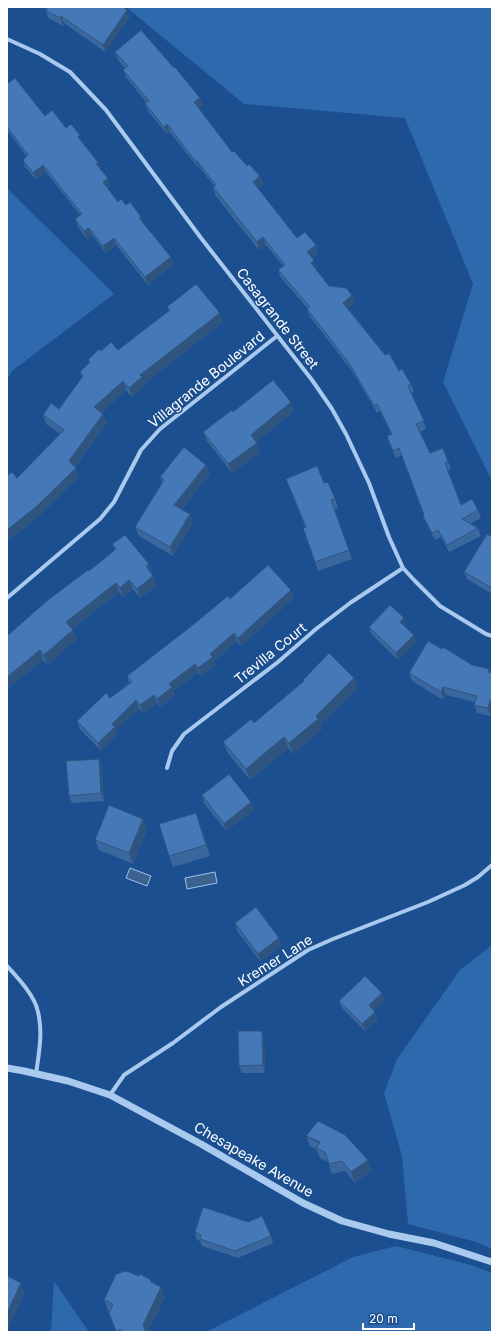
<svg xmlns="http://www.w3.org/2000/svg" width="499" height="1339" font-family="Inter,sans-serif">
<rect width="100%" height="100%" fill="#1b4f8f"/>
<path fill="#2e69ad" d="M126,7H492V481L443,382L473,284L405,118L244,104Z
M7,188L114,294L12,371L7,380Z
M492,945V1249L476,1242L408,1224L402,1156L384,1093L397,1059L460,970Z
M396,1246L471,1265L492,1273V1332H206L353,1257Z
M54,1281L89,1332H51Z"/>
<path fill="#3c6290" stroke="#9cc4f0" d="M130,868L151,876L147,886L126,878Z
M215,872L217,883L187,889L185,878Z"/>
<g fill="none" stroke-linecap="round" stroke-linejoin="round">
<path stroke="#a9c9ee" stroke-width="4" d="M7,39L40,54L70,72L106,110L201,238L312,380L332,409L346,434L369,483L389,537L403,568L414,580L440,606L486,634L492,636
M7,598L100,519L114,502L141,450L160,429L277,336
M167,768L172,751L184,734L278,662L316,629L350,603L403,568
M7,966C18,978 35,996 38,1012C43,1032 39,1053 36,1074
M110,1095L124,1075L173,1043L221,1007L308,950L333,939L428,902L465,885L478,877L492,865"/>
<path stroke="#a9c9ee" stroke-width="7" d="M7,1068L24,1071L68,1081L110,1095L201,1144L303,1203L342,1221L389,1234L434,1243L492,1262"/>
</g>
<path fill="#3a679d" d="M42,7H123L127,10L130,17L105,52L64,23L63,26L48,18L46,11V9Z
M115,52L203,105L199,108L232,152L247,166L260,176L263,184L258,188L297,238L316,245L318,252L312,257L314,260L317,268L316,269L329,286L355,303L348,308L385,355L411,384L414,392L411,394L424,421L426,429L420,432L430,453L443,448L451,469L448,470L461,505L478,510L481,518L470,524L478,528L481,536L449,552L441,537L435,540L426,523L423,516L424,515L402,455L396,458L389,444L387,436L391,434L380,411L377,413L352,371L310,317L307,309H308L281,278L278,270L283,266L266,245L259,250L215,195L213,187L214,186L200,168L199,169L170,132L167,134L148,111L145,103L146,102L126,77L123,70L125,68L118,60Z
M7,84L45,116L66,128L82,142L101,169L110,185L107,188L118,202L126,205L141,217L144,224L174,264L148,285L116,245L106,253L92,235L87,239L78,227L75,219L80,215L46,172L36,180L25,167L23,160L27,157L7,130Z
M167,307L223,322L144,384L145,386L132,397L126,390L102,412L107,423L75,467L79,477L39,516L7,542V476L17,478L60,434L46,424L43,415L59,409L82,378L80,372L89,363L88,360L101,351L118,350L169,311Z
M294,411L256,442L260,452L232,473L207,441L203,432L233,412Z
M206,465L210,474L182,509L193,523L173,556L139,536L135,527L162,482L160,477Z
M286,479L324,483L335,499L338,508L334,509L352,559L318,571L303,528L305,527Z
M492,537V594L467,579L464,572Z
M112,544L149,564L152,573H151L153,576L157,585L140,598L133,589L123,597L119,592L72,629L73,630L77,639L47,665L43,660L7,689V636L89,571L115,551Z
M294,598L241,646L237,641L214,661L216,665L201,676L198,672L173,691L175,695L160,707L157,703L143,713L139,708L116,730L117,735L101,751L80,729L77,721L110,698L129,683L127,676L230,599Z
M404,618L406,626H405L416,642L398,660L372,635L369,627Z
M442,649L472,665L489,669L490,673H492V710L490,716L477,713L474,705L475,702L446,695L443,700L412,681L409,673Z
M354,678L358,688L320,725L322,729L293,754L288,748L250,780L227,752L223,742L254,723L304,681L303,680Z
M99,759L102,766L104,801L72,803L69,796Z
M202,795L251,802L254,810L226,831L204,803Z
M200,823L210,856L173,867L169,856Z
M147,830L133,864L99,850L95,840Z
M235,923L282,945L260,961L237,931Z
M382,993L384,1000L374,1010L375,1012L378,1019L365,1031L342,1008L339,1001Z
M264,1038L265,1073H242L239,1066Z
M306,1136L372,1170L355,1183L345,1171L332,1174L328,1162L320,1158L316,1149L310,1146Z
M195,1232L271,1236L273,1243L238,1258L202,1246L200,1241L197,1240Z
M152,1283L165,1297L148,1332H116L109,1313L110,1311H108L104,1300Z"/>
<path fill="#305480" d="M127,10L130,17L105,52L103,45Z
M61,16L64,23L63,26L60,18Z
M200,98L203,105L197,110L194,102Z
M167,124L170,132L167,134L164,127Z
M80,135L82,142L78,137Z
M197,161L200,168L199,169L196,162Z
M98,162L101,169L96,164Z
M43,165L46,172L36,180L33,173Z
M260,176L263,184L256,189L253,182Z
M108,178L110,185L105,189L103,182Z
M141,217L144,224L139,218Z
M89,228L92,235L87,239L84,231Z
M263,237L266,245L259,250L257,242Z
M114,238L116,245L106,253L103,246Z
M316,245L318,252L310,259L307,252Z
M171,257L174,264L148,285L145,277Z
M314,260L317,268L314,270L311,263Z
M352,295L355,303L346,310L343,303Z
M220,313L223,322L144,384L145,386L132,397L129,388L140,375Z
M123,381L126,390L97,416L94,407Z
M291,402L294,411L254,444L251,435Z
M103,414L107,423L72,470L69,461Z
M257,443L260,452L232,473L228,464Z
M206,465L210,474L178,514L174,505Z
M76,468L79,477L39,516L7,542V530Z
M190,514L193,523L173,556L170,547Z
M149,564L152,573L149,575L146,566Z
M153,576L157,585L140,598L137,589Z
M129,580L133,589L123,597L120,588Z
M116,583L119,592L69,631L66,622Z
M291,590L294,598L241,646L238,638Z
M404,618L406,626L403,629L400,622Z
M73,630L77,639L47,665L44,655Z
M234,633L237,641L214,661L216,665L201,676L198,668L210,654Z
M414,635L416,642L398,660L396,653Z
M40,650L43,660L7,689V677Z
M195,664L198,672L173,691L175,695L160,707L157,699L169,684Z
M354,678L358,688L320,725L322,729L293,754L289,743Z
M443,687L446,695L443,700L441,692Z
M154,695L157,703L143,713L140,705Z
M136,700L139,708L116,730L117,735L101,751L98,743L112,724Z
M490,700L492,707L490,716L488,708Z
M284,737L288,748L250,780L246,769Z
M99,759L102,766L104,801L101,793Z
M251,802L254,810L226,831L224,824Z
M196,813L200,823L210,856L206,845Z
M143,819L147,830L133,864L129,853Z
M279,938L282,945L260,961L258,954Z
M382,993L384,1000L372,1012L369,1005Z
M375,1012L378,1019L365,1031L362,1024Z
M262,1031L264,1038L265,1073L263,1065Z
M368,1160L372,1170L355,1183L351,1172Z
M21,1283L25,1293L7,1332V1313Z
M161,1287L165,1297L148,1332H145L143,1325Z"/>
<path fill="#4478b7" stroke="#305480" d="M48,7H123L127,10L103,45L61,16L60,18L46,11Z
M141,30L174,68L175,67L200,98L194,102L232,152L234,151L247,166L249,164L260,176L253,182L297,238L305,232L316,245L307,252L314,260L311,263L329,286L346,288L352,295L343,303L385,355L389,353L399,371L402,369L411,384L408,386L424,421L416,424L430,453L443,448L448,462L445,463L461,505L472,499L478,510L462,519L478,528L447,545L438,530L432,533L423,516L424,515L399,448L393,451L387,436L392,434L377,404L374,406L349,363L307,309L310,307L278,270L285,265L263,237L257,242L213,187L216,185L197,161L196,162L167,124L164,127L145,103L149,101L123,70L128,66L115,52Z
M15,78L45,116L52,110L66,128L71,124L80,135L78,137L98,162L96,164L108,178L103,182L118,202L121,199L126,205L130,202L141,217L139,218L171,257L145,277L114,238L103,246L89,228L84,231L75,219L82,214L43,165L33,173L23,160L28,155L7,127V84Z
M196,284L220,313L140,375L142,377L129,388L123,381L94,407L103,414L69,461L76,468L36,507L7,530V476L12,472L17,478L64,430L43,415L51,403L59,409L83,376L80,372L90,362L88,360L99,349L101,351L111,342L118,350L170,310L167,307Z
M273,380L291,402L251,435L257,443L228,464L203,432L232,410L233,412Z
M184,447L206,465L174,505L190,514L170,547L135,527L164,480L160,477Z
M317,466L324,483L328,482L335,499L331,500L349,550L315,562L303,528L306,527L286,479Z
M487,534L492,537V588L464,572Z
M125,535L149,564L146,566L153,576L137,589L129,580L120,588L116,583L66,622L73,630L44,655L40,650L7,677V636L48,600L88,570L89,571L116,549L112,544Z
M268,565L291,590L238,638L234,633L210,654L213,657L198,668L195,664L169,684L172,687L157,699L154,695L140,705L136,700L112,724L115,727L98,743L77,721L106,693L110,698L132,682L127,676L194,624L228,596L230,599Z
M390,605L404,618L400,622L414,635L396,653L369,627Z
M428,641L442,649L443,647L472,665L489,669L488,672L492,673V701L490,700L488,708L474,705L477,696L443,687L441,692L409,673Z
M329,653L354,678L316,716L318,719L289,743L284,737L246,769L223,742L251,719L254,723L304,681L303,680Z
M99,759L101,793L69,796L66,761Z
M229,774L251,802L224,824L202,795Z
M109,805L143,819L129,853L95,840Z
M196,813L206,845L169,856L159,824Z
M256,907L279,938L258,954L235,923Z
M365,976L382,993L369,1005L375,1012L362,1024L339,1001Z
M238,1031H262L263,1065L239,1066Z
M318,1121L345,1135L368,1160L351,1172L342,1161L329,1164L325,1152L316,1148L320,1142L306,1136Z
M203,1207L248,1222L262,1216L271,1236L235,1251L200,1239L201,1235L195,1232Z
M126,1271L139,1276L140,1274L151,1280V1282L161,1287L143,1325L146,1332H122L121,1330L116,1331L109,1313L113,1304L104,1300L116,1274Z
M7,1276L21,1283L7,1313Z"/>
<g text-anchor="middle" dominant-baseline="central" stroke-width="3" stroke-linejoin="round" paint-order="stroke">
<g font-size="14" fill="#fff" stroke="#1b4f8f">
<text transform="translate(278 318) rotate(52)">Casagrande Street</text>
<text transform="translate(206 379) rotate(-39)">Villagrande Boulevard</text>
<text transform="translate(270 653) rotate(-39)">Trevilla Court</text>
<text transform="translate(275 960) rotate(-32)">Kremer Lane</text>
<text transform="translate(254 1159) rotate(30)">Chesapeake Avenue</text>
</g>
</g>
<rect width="499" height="1339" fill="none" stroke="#ffffff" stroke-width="16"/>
<path d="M363 1323v6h51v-6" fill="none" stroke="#ffffff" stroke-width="2"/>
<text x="369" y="1323" font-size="12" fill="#ffffff" stroke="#1b4f8f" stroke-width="3" paint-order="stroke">20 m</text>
</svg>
